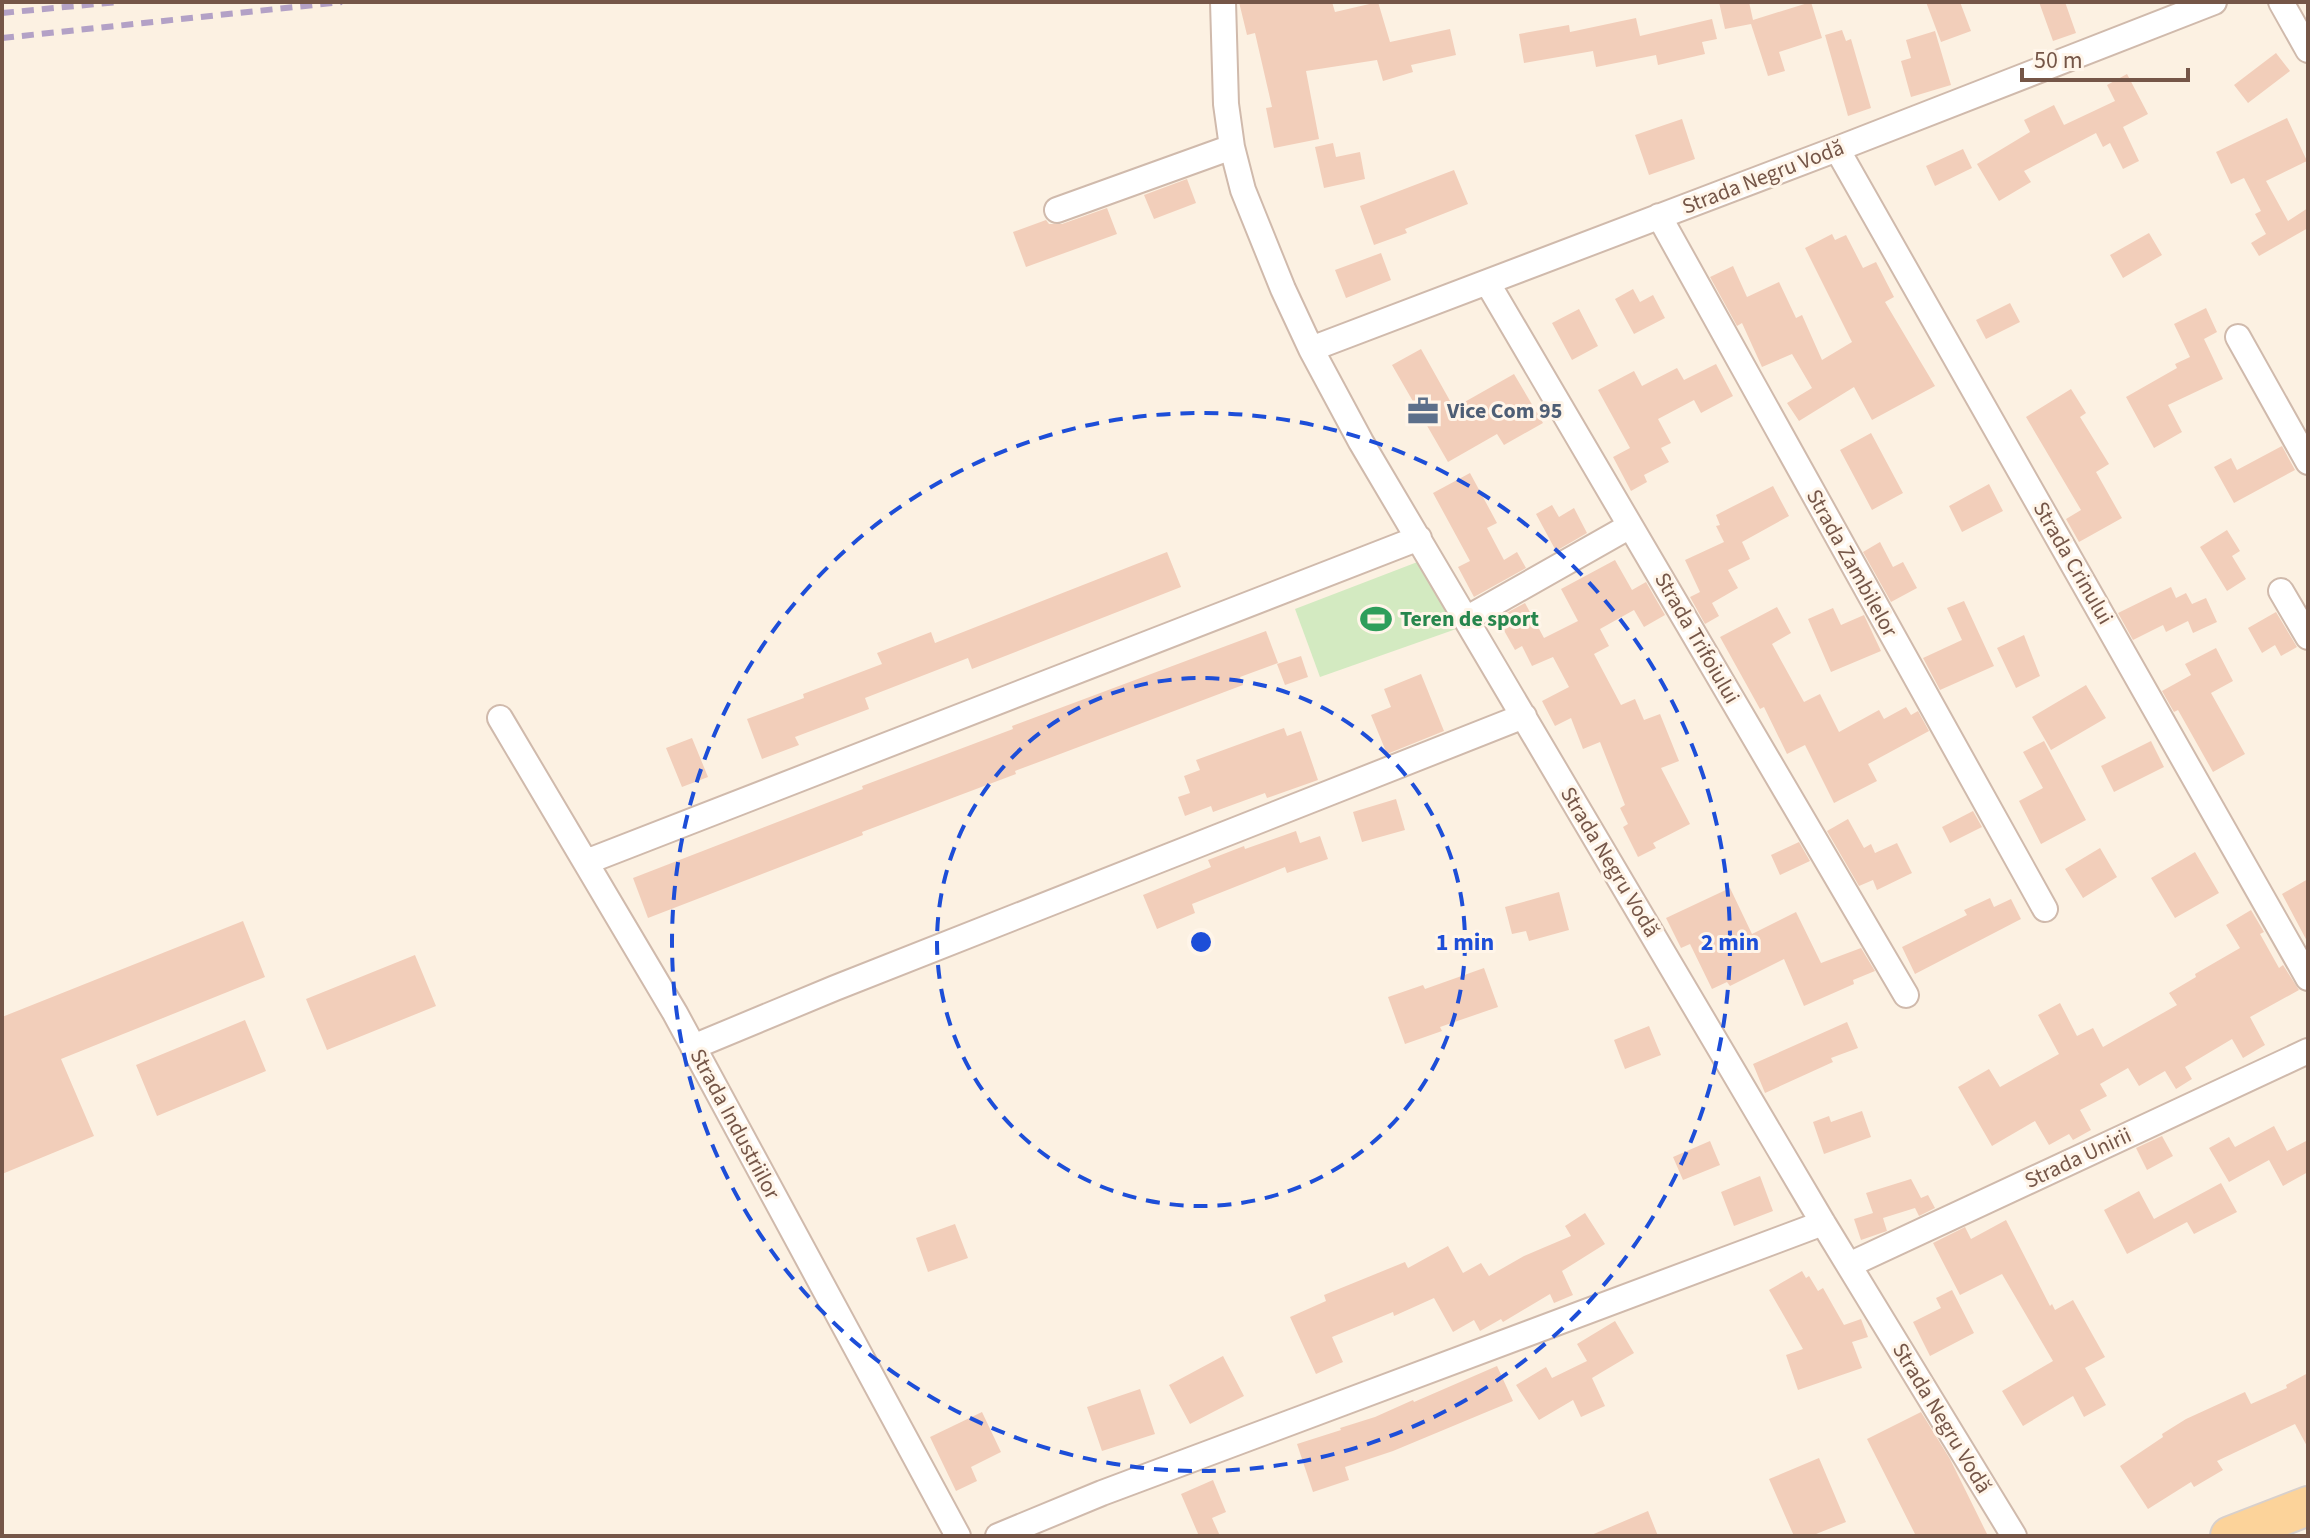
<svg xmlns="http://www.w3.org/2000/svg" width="2310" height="1538" font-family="'Source Sans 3',sans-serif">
<rect width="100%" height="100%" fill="#fcf1e2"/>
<path fill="#d3eac1" d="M1420,561L1459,628L1320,677L1295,609Z"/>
<path fill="#f2ceba" d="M1239,2H1332L1335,12L1378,2L1390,42L1450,29L1456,55L1411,65L1413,72L1383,81L1377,60L1306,71L1319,139L1274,148L1266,108L1272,107L1255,33L1247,35Z
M1719,2H1749L1753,20L1811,2L1822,38L1779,52L1785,71L1768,76L1751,24L1725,29Z
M1926,2H1960L1971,31L1941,42Z
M2039,2H2065L2076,33L2053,41Z
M1636,18L1640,36L1712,19L1717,39L1702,42L1705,54L1658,65L1656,55L1596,67L1593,51L1524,63L1519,34L1569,25L1570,32Z
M1842,30L1846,41L1851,39L1871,108L1848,116L1825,35Z
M1935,31L1951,85L1911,97L1901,61L1911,58L1906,40Z
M2276,53L2290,71L2248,103L2234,85Z
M2127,74L2148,114L2123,127L2139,161L2123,169L2110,143L2103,147L2096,133L2024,171L2031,182L1999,201L1977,164L2030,132L2024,120L2054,105L2064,125L2115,101L2107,85Z
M2287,118L2307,161L2266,181L2288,221L2308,208V228L2259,256L2251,243L2266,234L2255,214L2261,211L2244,178L2231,184L2216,152Z
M1682,119L1695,159L1649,175L1635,135Z
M1333,143L1336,157L1360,152L1365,179L1324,188L1315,147Z
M1963,149L1972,168L1935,186L1926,166Z
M1454,170L1468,204L1405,229L1407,233L1374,245L1360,206Z
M1187,179L1196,203L1154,219L1144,195Z
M1107,208L1117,234L1026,267L1013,232L1046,220L1049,224H1062Z
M2149,233L2162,255L2123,278L2110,255Z
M1832,234L1835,240L1846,235L1863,268L1876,262L1894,297L1885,302L1935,386L1872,420L1854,387L1799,421L1787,403L1812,388L1792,354L1762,367L1742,323L1737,326L1710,277L1733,266L1747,297L1779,282L1796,318L1802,315L1822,360L1852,342L1805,248Z
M1381,253L1391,280L1346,298L1335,270Z
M1633,289L1640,302L1653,295L1665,318L1634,334L1615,299Z
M2010,303L2020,322L1986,339L1976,320Z
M2206,308L2217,332L2204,339L2223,379L2168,405L2182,432L2154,448L2126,397L2177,368L2175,364L2190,357L2174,324Z
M1579,309L1598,346L1572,360L1552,323Z
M1421,349L1454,408L1514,374L1543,423L1504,445L1497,434L1448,462L1392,365Z
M1716,364L1733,396L1701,413L1694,400L1658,419L1671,443L1661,448L1669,462L1644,475L1647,482L1631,491L1613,457L1630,448L1598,390L1634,371L1642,386L1677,368L1684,380Z
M2071,389L2086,413L2080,417L2109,464L2096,472L2122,518L2079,542L2066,519L2081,510L2026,417Z
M1871,433L1903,493L1872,510L1840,450Z
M2282,446L2295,470L2234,503L2214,467L2231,458L2237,470Z
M1470,473L1497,523L1487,528L1504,560L1517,552L1526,568L1474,597L1458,567L1470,561L1433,493Z
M1989,484L2003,511L1962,532L1949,506Z
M1773,486L1789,516L1742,542L1750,559L1728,570L1738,588L1712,603L1719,616L1705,624L1690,597L1700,592L1685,560L1724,542L1716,526L1720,525L1716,515Z
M1552,505L1559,517L1574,508L1587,533L1556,551L1536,514Z
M2227,530L2240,551L2232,556L2246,579L2227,591L2200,547Z
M1880,542L1893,567L1903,562L1917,588L1891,602L1863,552Z
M1167,552L1181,587L972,669L968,658L865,698L869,709L795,737L799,745L762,759L747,719L804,698L803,694L882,664L877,653L931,632L935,643Z
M1615,560L1632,590L1646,582L1665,615L1644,627L1634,610L1600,629L1609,646L1594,654L1621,705L1635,699L1644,720L1660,714L1679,761L1661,768L1690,824L1653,843L1656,848L1638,857L1623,827L1628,824L1620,808L1625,805L1600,742L1583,749L1571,718L1555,726L1542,701L1569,687L1553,657L1532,666L1522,646L1515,650L1497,618L1525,603L1544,638L1578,621L1561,589Z
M2171,587L2176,598L2186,593L2192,604L2206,598L2217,622L2193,633L2188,621L2166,632L2163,625L2133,640L2118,613Z
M1964,601L1994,666L1940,690L1923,658L1962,640L1947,608Z
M1777,607L1791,633L1772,644L1804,702L1820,694L1839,732L1879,710L1884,719L1906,707L1911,715L1918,711L1929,731L1868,764L1877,781L1834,803L1805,745L1787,754L1764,707L1760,709L1720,637Z
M1833,608L1841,625L1864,615L1881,651L1831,672L1808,619Z
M2276,612L2297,647L2281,656L2275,645L2262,653L2248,628Z
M1266,631L1278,663L1240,677L1243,685L1015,771L1016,774L862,832L863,835L648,918L633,878L863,789L862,786L1013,729L1012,726Z
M2024,635L2040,676L2016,688L1997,648Z
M2216,648L2233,681L2211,693L2245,754L2213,772L2178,710L2174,712L2162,691L2191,675L2185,664Z
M1301,656L1308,677L1285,685L1277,664Z
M1421,674L1444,731L1387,754L1371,715L1391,707L1384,689Z
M2086,685L2106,718L2051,750L2032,717Z
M1284,728L1287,736L1301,731L1318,780L1267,798L1265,793L1213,812L1211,806L1185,816L1178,797L1190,793L1184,776L1200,770L1196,760Z
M692,738L708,777L682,787L666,748Z
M2044,741L2086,820L2041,844L2019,801L2043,788L2023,752Z
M2151,741L2164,767L2114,792L2101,766Z
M1396,799L1405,830L1362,842L1353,812Z
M1973,811L1982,827L1950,843L1942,827Z
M1848,819L1864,848L1871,844L1875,853L1897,843L1912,873L1877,890L1873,880L1859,886L1827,831Z
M1296,831L1300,843L1320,836L1328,859L1287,873L1285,867L1192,904L1195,913L1157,929L1143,895L1211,867L1208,860L1244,846L1245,849Z
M1799,842L1810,861L1780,875L1771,855Z
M2100,848L2117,877L2083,898L2065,869Z
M2195,852L2219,893L2175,918L2151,878Z
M2308,879V943L2282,894Z
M1730,888L1752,934L1796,912L1821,963L1861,948L1875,971L1853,980L1854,984L1804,1006L1784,959L1730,986L1727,982L1712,989L1690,944L1681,948L1666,918Z
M1559,892L1569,930L1529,941L1526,931L1512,934L1505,907Z
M1990,898L1994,907L2011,899L2021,919L1915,974L1902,947L1967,915L1964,910Z
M2251,910L2264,932L2260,934L2279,968L2283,965L2299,990L2250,1017L2265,1045L2243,1058L2232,1039L2185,1067L2192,1079L2176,1089L2165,1071L2139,1086L2128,1068L2100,1084L2107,1096L2080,1110L2091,1130L2073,1140L2069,1134L2049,1145L2035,1121L1992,1146L1958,1087L1989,1069L2000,1087L2059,1054L2038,1015L2060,1003L2077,1036L2093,1028L2103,1047L2177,1005L2169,993L2196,977L2195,974L2240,948L2226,925Z
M243,921L265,977L61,1059L94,1136L2,1174V1017Z
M415,955L436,1006L327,1050L306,999Z
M1484,968L1498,1007L1440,1027L1442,1031L1405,1044L1388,997L1423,985L1425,989Z
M245,1020L266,1071L157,1116L136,1065Z
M1847,1022L1858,1048L1831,1058L1833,1062L1765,1093L1753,1064Z
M1649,1026L1661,1055L1625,1069L1614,1040Z
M1862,1111L1871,1137L1824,1154L1813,1122L1829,1116L1831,1122Z
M2274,1126L2287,1151L2308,1140V1172L2283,1186L2269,1160L2229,1182L2209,1148L2229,1137L2235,1147Z
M2162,1136L2173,1156L2147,1170L2136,1148Z
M1710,1141L1720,1165L1683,1180L1673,1157Z
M1760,1176L1773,1211L1734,1226L1721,1192Z
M1911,1179L1921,1198L1928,1195L1935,1208L1919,1216L1915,1208L1883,1218L1887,1231L1861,1240L1854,1219L1873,1213L1866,1193Z
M2221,1183L2237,1212L2194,1234L2187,1222L2127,1254L2104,1210L2139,1191L2154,1219Z
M1585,1213L1605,1244L1562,1271L1573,1295L1554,1303L1550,1294L1503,1322L1501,1319L1480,1331L1474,1320L1453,1332L1434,1298L1394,1316L1393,1312L1332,1337L1343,1362L1316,1374L1290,1317L1326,1301L1324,1295L1405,1262L1408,1268L1448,1246L1463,1273L1481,1263L1489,1276L1524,1256L1571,1236L1565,1226Z
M2006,1220L2050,1306L2052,1304L2055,1310L2073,1300L2105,1357L2085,1368L2106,1405L2084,1417L2073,1396L2023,1426L2002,1391L2053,1361L2002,1274L1960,1295L1933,1243L1965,1227L1971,1239Z
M955,1224L968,1258L928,1272L916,1238Z
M1802,1271L1806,1278L1809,1276L1818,1291L1823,1288L1844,1325L1861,1319L1868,1337L1852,1342L1862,1368L1798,1390L1786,1355L1803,1349L1769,1290Z
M1952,1290L1974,1333L1930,1356L1913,1322L1941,1308L1936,1298Z
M1615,1321L1634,1353L1592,1378L1605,1406L1581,1417L1573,1400L1539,1420L1516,1385L1546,1367L1552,1378L1587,1361L1577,1344Z
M1223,1356L1244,1396L1190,1424L1169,1385Z
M1497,1366L1513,1401L1393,1451L1345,1467L1349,1480L1313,1492L1297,1444L1341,1430L1340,1428L1375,1417L1413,1400L1414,1402Z
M2308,1373V1448L2295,1424L2217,1461L2223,1470L2194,1487L2191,1482L2148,1509L2120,1466L2163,1437L2162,1434L2186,1419L2245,1392L2251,1404L2287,1388L2286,1385Z
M1140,1389L1155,1434L1102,1451L1087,1407Z
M982,1412L1001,1452L971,1467L977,1481L956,1491L930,1437Z
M1921,1412L1950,1459L1988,1536H1916L1867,1439Z
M1819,1458L1846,1522L1811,1536H1794L1769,1479Z
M1213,1480L1226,1512L1212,1518L1220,1536H1199L1181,1494Z
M1648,1511L1658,1536H1589Z"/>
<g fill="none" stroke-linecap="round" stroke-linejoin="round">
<defs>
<path id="street" d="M1223,2L1226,104L1232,147L1243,190L1283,289L1311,349L1361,442L1823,1223L2014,1536
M2281,2L2308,50
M1837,149L2308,978
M1057,210L1232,147
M1659,216L2045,909
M1487,282L1906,995
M2238,337L2308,462
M1311,349L1837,149L2214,2
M2281,591L2308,637
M1466,619L1630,526
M500,718L675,1013L958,1536
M586,862L1419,538
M693,1047L835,988L1524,716
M1849,1265L2308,1051
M998,1536L1102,1493L1823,1223"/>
<path id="primary" d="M2230,1536L2308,1506"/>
</defs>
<use href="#street" stroke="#d0baac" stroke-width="28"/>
<use href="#primary" stroke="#d8d0cc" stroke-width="42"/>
<use href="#street" stroke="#fff" stroke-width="24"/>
<use href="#primary" stroke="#fcd39a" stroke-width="38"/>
<path stroke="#b3a1c6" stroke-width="6" stroke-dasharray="12 8" stroke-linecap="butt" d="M2,13L118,2
M2,38L342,2"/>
</g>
<g fill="none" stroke="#1d4ed8" stroke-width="4" stroke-dasharray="14 10">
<circle cx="1201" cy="942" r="264"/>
<circle cx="1201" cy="942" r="529"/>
</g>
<defs>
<symbol id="office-bare" viewBox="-9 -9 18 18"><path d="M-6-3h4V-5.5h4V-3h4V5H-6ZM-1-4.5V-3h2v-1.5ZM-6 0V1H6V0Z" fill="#5c6f8a" stroke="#fff5e9" stroke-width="2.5" paint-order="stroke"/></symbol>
<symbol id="stadium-bare" viewBox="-9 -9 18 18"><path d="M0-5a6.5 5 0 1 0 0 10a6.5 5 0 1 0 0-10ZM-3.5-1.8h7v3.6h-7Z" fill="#2e9e5b" stroke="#fff5e9" stroke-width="2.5" paint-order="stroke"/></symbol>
</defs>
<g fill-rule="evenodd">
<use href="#office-bare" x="1401" y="389" width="44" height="44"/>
<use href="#stadium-bare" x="1354" y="597" width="44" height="44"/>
</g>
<g text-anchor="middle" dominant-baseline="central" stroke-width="6" stroke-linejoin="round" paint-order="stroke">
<g font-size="22" fill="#755648" stroke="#fff5e9">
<text transform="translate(1763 177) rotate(-21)">Strada Negru Vodă</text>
<text transform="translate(1852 563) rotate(61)">Strada Zambilelor</text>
<text transform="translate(2073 563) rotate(60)">Strada Crinului</text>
<text transform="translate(1697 638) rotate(60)">Strada Trifoiului</text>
<text transform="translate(1610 862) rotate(59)">Strada Negru Vodă</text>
<text transform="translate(735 1124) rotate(62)">Strada Industriilor</text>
<text transform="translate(2078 1158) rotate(-25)">Strada Unirii</text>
<text transform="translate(1942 1418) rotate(59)">Strada Negru Vodă</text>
</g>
<g font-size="22" font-weight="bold" fill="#4e5e75" stroke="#fff5e9" text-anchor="start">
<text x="1447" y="411">Vice Com 95</text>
</g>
<g font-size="22" font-weight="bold" fill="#27864d" stroke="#fff5e9" text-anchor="start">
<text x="1400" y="619">Teren de sport</text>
</g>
</g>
<circle cx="1201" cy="942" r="12" fill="#1d4ed8" stroke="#fff5e9" stroke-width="4"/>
<g font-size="24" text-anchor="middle" font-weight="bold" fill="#1d4ed8" stroke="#fff5e9" stroke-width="6" stroke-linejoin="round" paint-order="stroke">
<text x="1465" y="950">1 min</text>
<text x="1730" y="950">2 min</text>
</g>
<rect width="2310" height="1538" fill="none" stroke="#755648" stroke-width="8"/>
<path d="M2022 68v12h166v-12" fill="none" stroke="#755648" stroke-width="4"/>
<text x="2034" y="68" font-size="24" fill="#755648" stroke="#fff5e9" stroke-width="6" paint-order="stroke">50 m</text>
</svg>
